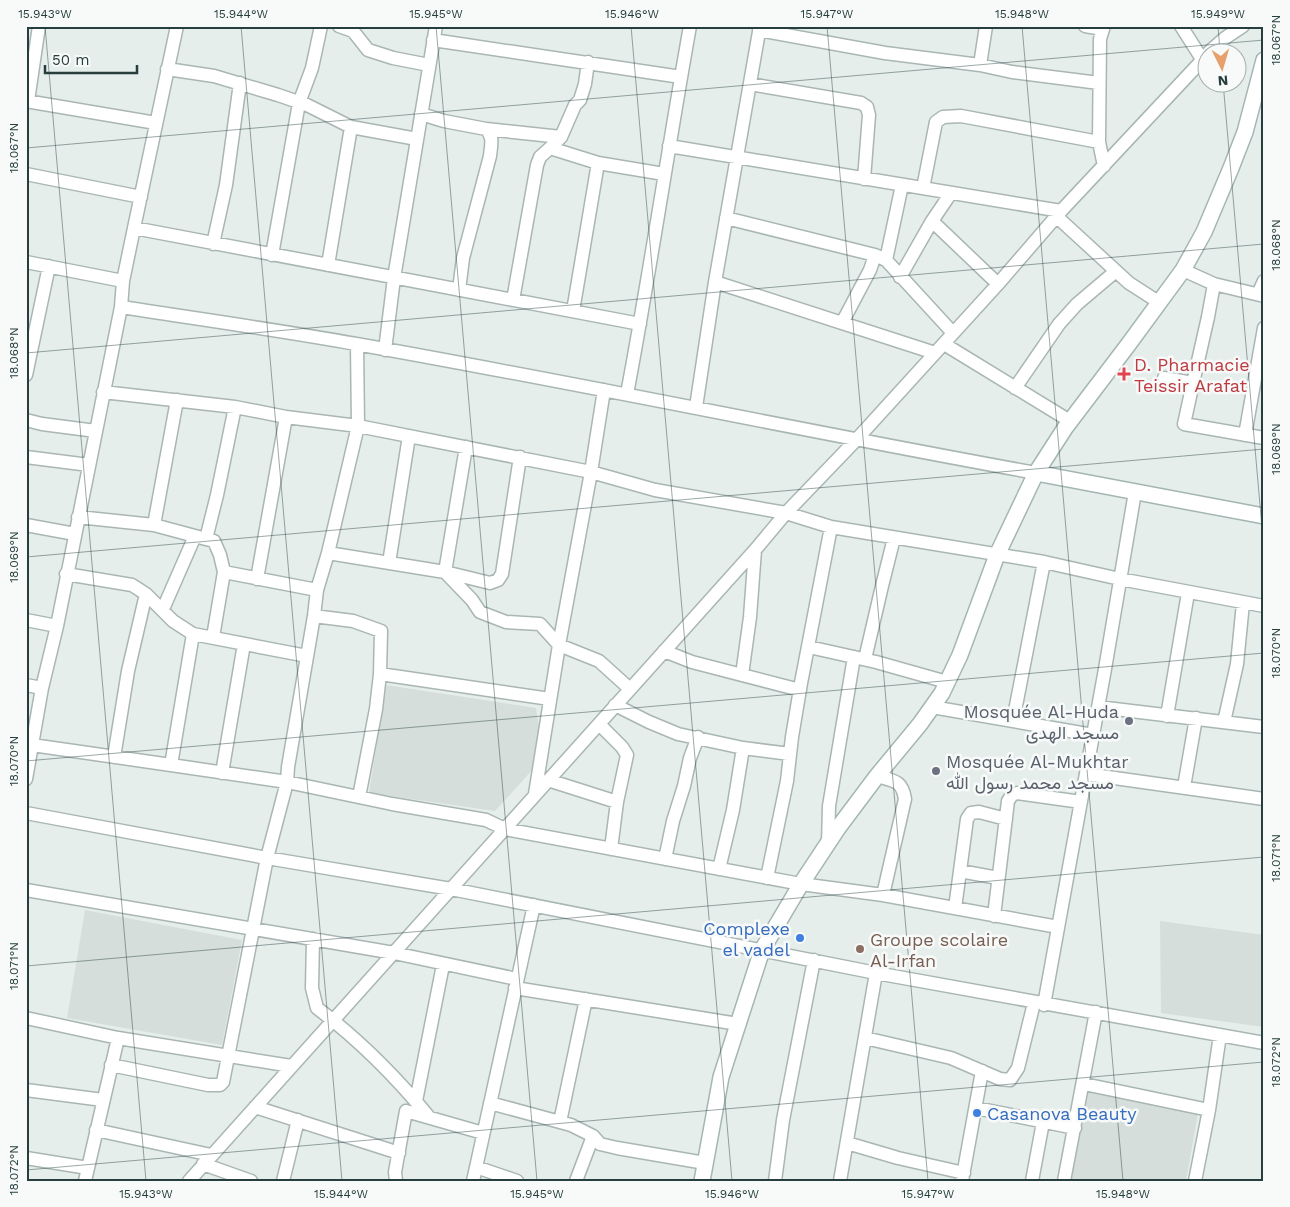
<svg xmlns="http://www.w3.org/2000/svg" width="1290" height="1207" font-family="'Work Sans',Vazirmatn,sans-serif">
<rect width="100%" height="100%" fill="#e6eeec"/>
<path fill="#d5dedb" d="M386,685L536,708L543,758L495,811L369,793Z
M85,910L242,940L222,1045L67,1018Z
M1160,921L1264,935V1027L1161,1013Z
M1089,1089L1198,1113L1186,1181H1071Z"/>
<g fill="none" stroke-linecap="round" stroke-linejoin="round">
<defs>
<path id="street" d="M339,26L353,31L368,50L393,58L429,65
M1085,26L1103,29
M1104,26L1100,39L1099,142L1104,166
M1181,26L1202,59
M759,30L885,53L980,65L1012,72L1099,83
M433,40L681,77
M1209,52L1225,38L1243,26
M980,65L986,26
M167,69L214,76L278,95L307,105L351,127L417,139
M750,84L861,103L867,107L869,115L864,179
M26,101L156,123
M28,101L39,26
M421,114L444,121L486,129C494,137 491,145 490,156L463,258L459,290
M486,129L561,137
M669,146L1061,211
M550,148L561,137L575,105L580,100L585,84L588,62
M26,174L141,197
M923,188L936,122L943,117L961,116L1099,142
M1056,216L1129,283L1160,303
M726,218L875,255L886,260L953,333
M932,221L998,284
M134,228L640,324
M213,244L226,185L240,83
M272,255L299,103L312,68L321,26
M886,260L902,185
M26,262L123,281
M328,265L351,127
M1183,270L1214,284L1264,296
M900,277L932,221L951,193
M715,282L935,353
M1258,294L1264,281
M513,300L537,165L540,157L550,148L598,163L664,174
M121,307C199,319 278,330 356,344C583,384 809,432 1036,473
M573,311L598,163
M842,323L870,270L875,255
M944,344L1070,421
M385,350L394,278L436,26
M26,375L49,266
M1164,378L1193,383L1184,424L1264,438
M1193,383L1208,317L1214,284
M1015,388L1059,324L1077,304L1116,271
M103,392L235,407L286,417L358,426L591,472L655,490L786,513L831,527L1044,562L1120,579L1264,606
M627,394C650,272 668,149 690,26
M235,407L217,495L206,539L214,541L220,555L224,572L317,590
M696,407L715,282L760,26
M26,420L42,424L96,431
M1245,435L1264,328
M466,447L445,572L472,600L480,612L506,622L540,624L559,645L599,661L630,689
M26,457L89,465
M78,517L154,525L206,539
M26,525L75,534
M154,525L177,400
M328,553L445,572L490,583L498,580L502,574L520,457
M389,563L409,436
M66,574L132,585L146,594L173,621L193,634L307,656
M257,579L286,417
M163,609L195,536
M314,616L353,621L381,631L380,674L376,709L359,797
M26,620L57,626
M193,634L171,765L287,782L288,767L314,616L317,590L328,553L358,426L357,344
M213,637L224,572
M809,647L876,662L947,682
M664,651L692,662L800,690
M865,659L882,586L894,538
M380,674L550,699
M742,675L750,617L755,550
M26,685L42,688
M615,705L649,722L678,734L743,748
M932,707L1093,735
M1098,707L1264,727
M1167,716L1188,593
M1013,721L1044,562
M1224,722L1237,664L1243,603
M599,724L622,747L627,755L617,802L611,849
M32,745L171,765
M114,757L128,671L146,594
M222,773L244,644
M1086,774L1264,799
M877,776C894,781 902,780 905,799L883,895
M26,779L42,688L57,626L121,307L123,281L134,228L177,26
M548,780L617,802
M1184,787L1196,718
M535,794L559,645L591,472L604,390
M26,813L267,858L451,889L876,973L1264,1043
M828,844L829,806L854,657
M665,859L673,821L684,786L690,758L698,737
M719,869L733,810L743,748L790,754
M960,871L998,878
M767,878L787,781L792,737L801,683L831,527
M26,890L394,953L517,979
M955,908L967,819L971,813L979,812L1006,819
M994,916L1008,801L1012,795L1017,793L1081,802
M313,939L312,988L317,1008C358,1039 396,1077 429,1117
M515,988L738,1024
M1044,1005L1105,669L1135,492
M26,1018L118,1038L291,1066
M865,1038L951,1058L1000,1079L1010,1080L1018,1068L1034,1003
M111,1065L208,1085H220L223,1082L267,858L287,782L392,804L486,820L505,829L801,884L883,895L1058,927
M1084,1084L1209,1110
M26,1090L103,1100
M416,1101L443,965
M490,1103L571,1125L593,1136L576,1181
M255,1107L399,1153
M976,1108L1075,1128
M560,1122L586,999
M96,1130L211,1155
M593,1136L600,1144L617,1148L705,1163
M847,1143L898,1158L964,1173
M26,1158L88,1168
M203,1164L251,1181
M476,1167L517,1181
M85,1181L118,1038
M189,1181L755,550L786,513L856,440L998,284L1061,211L1208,54
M283,1181L298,1120
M396,1181L395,1172L406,1111L483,1133
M473,1181L534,905
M775,1181L783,1120L814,960
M840,1181L876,973
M962,1181L982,1071
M1032,1181L1043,1122
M1064,1181L1096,1012
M1195,1181L1209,1110L1220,1035"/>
<path id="secondary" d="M1036,473L1264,516
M702,1181L721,1077L762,950L801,884L838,828L877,776L920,724L942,693L960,655L997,555L1036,473L1065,428L1128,345L1183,270L1204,232L1231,168L1245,132L1264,60"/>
</defs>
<use href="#street" stroke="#a9b6b4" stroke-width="15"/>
<use href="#secondary" stroke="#a3b6b3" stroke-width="18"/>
<use href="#street" stroke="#fff" stroke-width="12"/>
<use href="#secondary" stroke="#fff" stroke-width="15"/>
</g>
<path fill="none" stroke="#263f3d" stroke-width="1" stroke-opacity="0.45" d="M45,26L146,1181M241,26L342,1181M436,26L537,1181M631,26L732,1181M827,26L928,1181M1022,26L1123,1181M1218,26L1220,52M1223,82L1264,551M26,148L1264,40M26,353L1264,244M26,557L1264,449M26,761L1264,653M26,966L1264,857M26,1170L1264,1062"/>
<path fill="#e0444e" stroke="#f7faf9" stroke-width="2" d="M1121.5 366.5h5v5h5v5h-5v5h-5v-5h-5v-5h5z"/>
<g fill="#6b7280" stroke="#f7faf9" stroke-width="2">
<circle cx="1129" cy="721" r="5"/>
<circle cx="936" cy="771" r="5"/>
</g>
<g fill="#3f7fe0" stroke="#f7faf9" stroke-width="2">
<circle cx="800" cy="938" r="5"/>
<circle cx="977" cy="1113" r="5"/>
</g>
<circle fill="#8d6e63" stroke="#f7faf9" stroke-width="2" cx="860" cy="949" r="5"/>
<g text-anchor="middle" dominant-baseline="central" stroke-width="5" stroke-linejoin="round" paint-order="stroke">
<g font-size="18" fill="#be3a42" stroke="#f7faf9" text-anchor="start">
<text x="1134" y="364">D. Pharmacie<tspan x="1134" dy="21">Teissir Arafat</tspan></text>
</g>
<g font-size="18" fill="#5b616d" stroke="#f7faf9" text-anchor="end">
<text x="1119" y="711">Mosquée Al-Huda<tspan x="1119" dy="21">مسجد الهدى</tspan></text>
<text x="946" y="761" text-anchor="start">Mosquée Al-Mukhtar<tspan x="946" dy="21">مسجد محمد رسول الله</tspan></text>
</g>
<g font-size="18" fill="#366cbe" stroke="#f7faf9" text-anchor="end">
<text x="790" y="928">Complexe<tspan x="790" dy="21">el vadel</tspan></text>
<text x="987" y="1113" text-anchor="start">Casanova Beauty</text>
</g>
<g font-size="18" fill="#785e54" stroke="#f7faf9" text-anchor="start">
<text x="870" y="939">Groupe scolaire<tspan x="870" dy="21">Al-Irfan</tspan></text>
</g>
</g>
<rect width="1290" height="1207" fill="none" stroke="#f7faf9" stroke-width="55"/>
<g transform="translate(1222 68) rotate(175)"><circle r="24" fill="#f7faf9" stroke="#a3afae"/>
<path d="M0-4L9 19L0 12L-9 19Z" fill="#e79f6b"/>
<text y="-8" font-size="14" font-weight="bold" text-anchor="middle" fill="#263f3d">N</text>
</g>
<path d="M45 65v8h92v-8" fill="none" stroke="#263f3d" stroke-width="2.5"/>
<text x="52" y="65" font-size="15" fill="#263f3d" stroke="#f7faf9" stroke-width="4" paint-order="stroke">50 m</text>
<rect x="28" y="28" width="1234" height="1152" fill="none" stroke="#263f3d" stroke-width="2"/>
<g font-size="12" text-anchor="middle" fill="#263f3d">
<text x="45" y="18">15.943°W</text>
<text x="241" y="18">15.944°W</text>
<text x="436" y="18">15.945°W</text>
<text x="632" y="18">15.946°W</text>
<text x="827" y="18">15.947°W</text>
<text x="1022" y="18">15.948°W</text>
<text x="1218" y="18">15.949°W</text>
<text transform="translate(1276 40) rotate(-90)" y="4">18.067°N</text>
<text transform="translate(14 148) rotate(-90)" y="4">18.067°N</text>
<text transform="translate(1276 245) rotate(-90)" y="4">18.068°N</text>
<text transform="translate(14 353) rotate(-90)" y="4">18.068°N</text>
<text transform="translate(1276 449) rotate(-90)" y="4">18.069°N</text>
<text transform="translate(14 557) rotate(-90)" y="4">18.069°N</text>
<text transform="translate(1276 653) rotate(-90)" y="4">18.070°N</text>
<text transform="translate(14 761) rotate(-90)" y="4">18.070°N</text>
<text transform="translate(1276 858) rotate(-90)" y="4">18.071°N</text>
<text transform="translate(14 966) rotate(-90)" y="4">18.071°N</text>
<text transform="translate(1276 1062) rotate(-90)" y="4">18.072°N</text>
<text transform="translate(14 1170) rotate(-90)" y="4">18.072°N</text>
<text x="146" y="1198">15.943°W</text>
<text x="341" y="1198">15.944°W</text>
<text x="537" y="1198">15.945°W</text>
<text x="732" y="1198">15.946°W</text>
<text x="928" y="1198">15.947°W</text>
<text x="1123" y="1198">15.948°W</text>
</g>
</svg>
